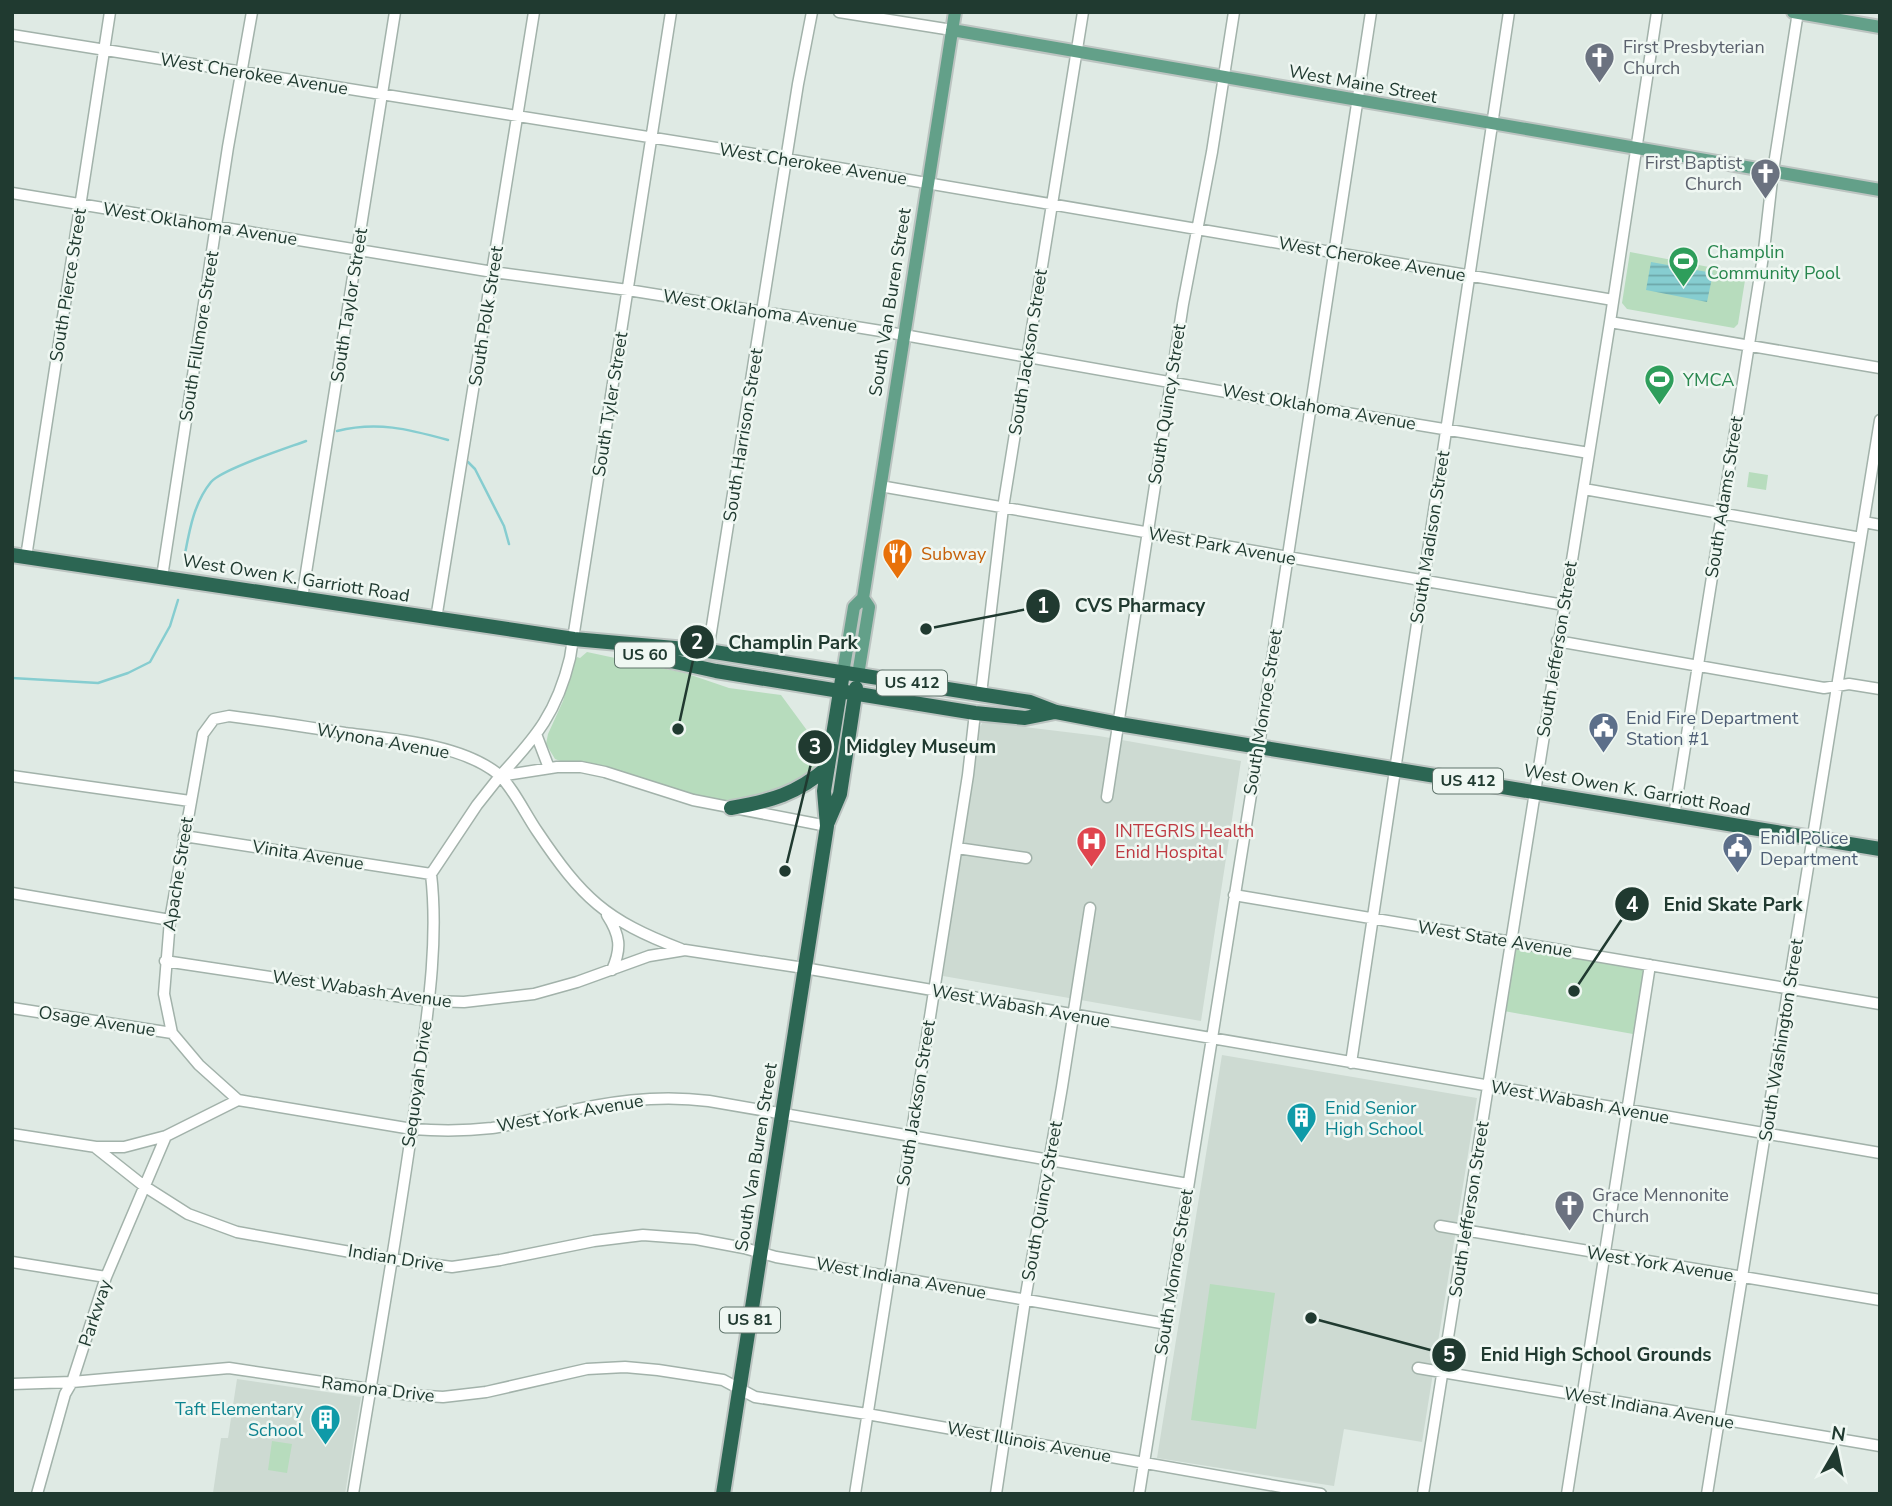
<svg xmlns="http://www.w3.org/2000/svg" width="1892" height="1506" font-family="'Nunito Sans',sans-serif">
<defs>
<pattern id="water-rules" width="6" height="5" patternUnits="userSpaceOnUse" patternTransform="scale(1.75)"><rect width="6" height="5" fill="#86cdd0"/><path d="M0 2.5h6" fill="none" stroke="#6da7a9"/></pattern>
</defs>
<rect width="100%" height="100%" fill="#dfeae4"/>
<path fill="#cddad2" d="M983,722L1099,736L1241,761L1201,1021L943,976L979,728Z
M1222,1055L1477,1098L1422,1442L1344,1429L1334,1486L1157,1458Z
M237,1379L361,1397L345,1494L213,1493L221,1438H228Z"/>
<path fill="#b7dcbd" d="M1630,252L1746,274L1738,324L1734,328L1627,309L1622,303Z
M1749,472L1768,475L1766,490L1747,487Z
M587,652L685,673L729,688L781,695L817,744L824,742L820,768L785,790L746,800H722L693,796L585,763L563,762L555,759L546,744L548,734L563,701L574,662L577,657L580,658Z
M1515,948L1644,970L1633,1034L1504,1011Z
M1210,1284L1275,1293L1256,1429L1191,1420Z
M272,1441L292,1444L287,1473L268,1470Z"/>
<path fill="url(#water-rules)" d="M1651,262L1713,273L1707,302L1646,290Z"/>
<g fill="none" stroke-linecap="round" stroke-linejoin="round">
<path stroke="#86cdd0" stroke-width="2.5" d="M337,431C377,421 408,429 448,440
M468,462L475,469L504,526L509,544
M184,559C189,533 193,504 211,482C222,469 287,448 306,441
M12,678L98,683L128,673L150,662L170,626L178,600"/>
<defs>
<path id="minor" d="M839,12L952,30
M12,35L786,159L1613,300
M12,193L493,272L628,290L887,332L1310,407L1589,453
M1610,322L1880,368
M880,486L1564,605
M1584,489L1861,538
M1864,522L1880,525
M26,557L110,12
M162,577L228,147L252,12
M302,598L395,12
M436,619L534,12
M1557,641L1824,688L1849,684L1880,689
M708,651L798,84L812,12
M981,694L1003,508L1083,12
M536,734L549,768
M12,776L190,801
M500,776C537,736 557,712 570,658L671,12
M1107,797L1183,304L1212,152L1234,12
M1674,816L1764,250L1773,171L1798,12
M184,836L431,874
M957,848L1026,858
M12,893L170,920
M1234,895L1880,1004
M607,915C620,935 622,948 612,970
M165,961L429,1001L464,1002L534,994L577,982L649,956L685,950L804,968L1880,1153
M12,1008L172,1033L199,1065L238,1100
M172,1033L164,994L170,920L203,734L214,719L229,716C268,721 307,727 345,733C392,739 461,744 498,774C512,786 526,815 537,831C582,898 605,920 681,949
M1351,1063L1509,12
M12,1134L96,1147H124L166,1136L238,1100L412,1129C439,1131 466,1131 492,1128C513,1125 534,1118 555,1114C606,1102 656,1094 709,1101L1188,1184
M96,1148L144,1186L188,1214L237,1232L390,1259L452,1267L500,1260L594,1241L643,1235L696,1239L744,1248L776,1257L1167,1324
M1440,1226L1880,1300
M12,1262L106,1277
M1418,1368L1880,1446
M12,1384L72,1382L229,1368L410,1395L443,1397L486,1392L587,1369L625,1367L658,1370L723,1380L755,1397L867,1414L1321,1494
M37,1494L65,1394L72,1382L106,1277L166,1136
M353,1494C375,1358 400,1222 418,1085C427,1017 439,943 431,874L477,805L500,776L557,767H581L605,772L693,800L827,826
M855,1494L968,775L975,713
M996,1494L1025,1300L1062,1087L1090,908
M1139,1494L1261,732L1371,12
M1423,1494L1610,322L1657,12
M1567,1494L1650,965
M1707,1494L1880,420"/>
<path id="major" d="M1793,12L1880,27
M952,30L1880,190
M843,673L854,607L863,598L955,12
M858,675L869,607L863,598"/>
<path id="highway" d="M12,555L574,639L708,651L1030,702L1056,712L1119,724L1880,849
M630,652L716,671L975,713L1025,718L1055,712
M731,808C771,801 797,794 828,767
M828,822L840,794L856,688
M723,1494L827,826L824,791L843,673"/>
</defs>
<use href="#minor" stroke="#a2b2aa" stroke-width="13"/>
<use href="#major" stroke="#bcc4c1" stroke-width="16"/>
<use href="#highway" stroke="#bcc4c1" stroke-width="18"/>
<use href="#minor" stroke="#fff" stroke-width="10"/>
<use href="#major" stroke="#63a089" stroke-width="12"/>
<use href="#highway" stroke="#2c6653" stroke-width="14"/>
</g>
<defs>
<symbol id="church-pin" viewBox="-11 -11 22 30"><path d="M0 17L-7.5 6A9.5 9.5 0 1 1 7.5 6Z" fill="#6b7280" stroke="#eff7f2"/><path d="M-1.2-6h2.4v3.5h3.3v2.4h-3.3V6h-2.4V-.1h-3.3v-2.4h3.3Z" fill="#fff"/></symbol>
<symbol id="stadium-pin" viewBox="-11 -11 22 30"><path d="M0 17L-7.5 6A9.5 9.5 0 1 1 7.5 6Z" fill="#2e9e5b" stroke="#eff7f2"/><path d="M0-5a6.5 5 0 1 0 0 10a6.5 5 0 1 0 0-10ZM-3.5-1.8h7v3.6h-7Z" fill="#fff"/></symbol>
<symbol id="restaurant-pin" viewBox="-11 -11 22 30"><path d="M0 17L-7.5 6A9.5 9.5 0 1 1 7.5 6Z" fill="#e8710a" stroke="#eff7f2"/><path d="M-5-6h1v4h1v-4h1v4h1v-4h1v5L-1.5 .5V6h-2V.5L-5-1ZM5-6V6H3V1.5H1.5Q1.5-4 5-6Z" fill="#fff"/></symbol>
<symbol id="civic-pin" viewBox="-11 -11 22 30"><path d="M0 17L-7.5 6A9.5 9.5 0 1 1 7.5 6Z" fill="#5c6f8a" stroke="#eff7f2"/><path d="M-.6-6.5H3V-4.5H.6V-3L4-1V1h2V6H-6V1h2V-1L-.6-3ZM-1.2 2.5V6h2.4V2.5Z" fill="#fff"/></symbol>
<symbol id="hospital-pin" viewBox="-11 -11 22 30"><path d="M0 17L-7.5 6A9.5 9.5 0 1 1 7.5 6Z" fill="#e0444e" stroke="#eff7f2"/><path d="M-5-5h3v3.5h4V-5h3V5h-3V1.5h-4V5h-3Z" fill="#fff"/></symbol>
<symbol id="building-pin" viewBox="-11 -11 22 30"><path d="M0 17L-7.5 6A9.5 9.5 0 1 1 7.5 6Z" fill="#0f9aa8" stroke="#eff7f2"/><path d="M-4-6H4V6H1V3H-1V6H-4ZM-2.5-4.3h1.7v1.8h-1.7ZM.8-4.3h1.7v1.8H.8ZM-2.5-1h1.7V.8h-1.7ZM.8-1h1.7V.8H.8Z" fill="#fff"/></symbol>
</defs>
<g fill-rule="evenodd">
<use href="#church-pin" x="1582" y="40" width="35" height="47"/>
<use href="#church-pin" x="1748" y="156" width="35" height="47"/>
<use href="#stadium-pin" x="1666" y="244" width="35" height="47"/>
<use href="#stadium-pin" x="1642" y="362" width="35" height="47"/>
<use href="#restaurant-pin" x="880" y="536" width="35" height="47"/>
<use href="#civic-pin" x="1586" y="710" width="35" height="47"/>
<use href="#hospital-pin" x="1074" y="824" width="35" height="47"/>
<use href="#civic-pin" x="1720" y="830" width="35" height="47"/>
<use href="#building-pin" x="1284" y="1100" width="35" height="47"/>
<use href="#church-pin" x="1552" y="1188" width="35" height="47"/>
<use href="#building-pin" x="308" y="1402" width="35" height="47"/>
</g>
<g text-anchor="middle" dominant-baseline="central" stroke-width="5" stroke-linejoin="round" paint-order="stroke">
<g fill="#eff7f2" stroke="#5e736a" stroke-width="2">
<rect x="615" y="642.5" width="60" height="25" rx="5"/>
<rect x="877" y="670.5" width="70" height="25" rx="5"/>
<rect x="1433" y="768.5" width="70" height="25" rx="5"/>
<rect x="720" y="1307.5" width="60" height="25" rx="5"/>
</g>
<g font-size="16" font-weight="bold" fill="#203a30">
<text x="645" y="655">US 60</text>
<text x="912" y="683">US 412</text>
<text x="1468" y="781">US 412</text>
<text x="750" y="1320">US 81</text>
</g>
<g font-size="18" fill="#5b616d" stroke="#eff7f2" text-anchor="start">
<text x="1623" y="47">First Presbyterian<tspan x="1623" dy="21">Church</tspan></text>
<text x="1742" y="163" text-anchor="end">First Baptist<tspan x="1742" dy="21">Church</tspan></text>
<text x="1592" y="1195">Grace Mennonite<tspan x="1592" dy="21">Church</tspan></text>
</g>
<g font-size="18" fill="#203a30" stroke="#eff7f2">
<text transform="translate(254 74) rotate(9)">West Cherokee Avenue</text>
<text transform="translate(1363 84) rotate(10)">West Maine Street</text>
<text transform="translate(813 164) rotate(9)">West Cherokee Avenue</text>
<text transform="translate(200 224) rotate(9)">West Oklahoma Avenue</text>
<text transform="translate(1372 259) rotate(10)">West Cherokee Avenue</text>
<text transform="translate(68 285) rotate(-81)">South Pierce Street</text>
<text transform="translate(890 302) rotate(-81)">South Van Buren Street</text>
<text transform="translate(349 305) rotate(-81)">South Taylor Street</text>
<text transform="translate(760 311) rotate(9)">West Oklahoma Avenue</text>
<text transform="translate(486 316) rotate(-81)">South Polk Street</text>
<text transform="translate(199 336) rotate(-81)">South Fillmore Street</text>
<text transform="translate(1028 352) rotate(-81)">South Jackson Street</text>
<text transform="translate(610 404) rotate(-81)">South Tyler Street</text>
<text transform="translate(1167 404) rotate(-81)">South Quincy Street</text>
<text transform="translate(1319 407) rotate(10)">West Oklahoma Avenue</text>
<text transform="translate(743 435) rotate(-81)">South Harrison Street</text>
<text transform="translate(1724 497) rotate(-81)">South Adams Street</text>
<text transform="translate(1430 537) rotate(-81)">South Madison Street</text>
<text transform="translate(1222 546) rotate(10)">West Park Avenue</text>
<text transform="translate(296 578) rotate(9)">West Owen K. Garriott Road</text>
<text transform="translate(1557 649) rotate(-81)">South Jefferson Street</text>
<text transform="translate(1263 712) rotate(-81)">South Monroe Street</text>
<text transform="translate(383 741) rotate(10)">Wynona Avenue</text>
<text transform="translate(1637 790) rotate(10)">West Owen K. Garriott Road</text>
<text transform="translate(308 855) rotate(9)">Vinita Avenue</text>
<text transform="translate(178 874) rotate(-81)">Apache Street</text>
<text transform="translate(1495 939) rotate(9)">West State Avenue</text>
<text transform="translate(362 989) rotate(8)">West Wabash Avenue</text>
<text transform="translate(1021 1006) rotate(10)">West Wabash Avenue</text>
<text transform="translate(97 1021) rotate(9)">Osage Avenue</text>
<text transform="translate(1781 1040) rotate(-81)">South Washington Street</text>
<text transform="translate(417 1084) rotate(-82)">Sequoyah Drive</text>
<text transform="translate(1580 1102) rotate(10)">West Wabash Avenue</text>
<text transform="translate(916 1103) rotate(-81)">South Jackson Street</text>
<text transform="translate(570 1113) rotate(-10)">West York Avenue</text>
<text transform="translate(756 1157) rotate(-81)">South Van Buren Street</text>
<text transform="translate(1042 1201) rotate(-80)">South Quincy Street</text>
<text transform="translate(1469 1209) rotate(-81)">South Jefferson Street</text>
<text transform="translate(396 1258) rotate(9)">Indian Drive</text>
<text transform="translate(1660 1264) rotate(9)">West York Avenue</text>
<text transform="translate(1174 1272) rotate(-81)">South Monroe Street</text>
<text transform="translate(901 1278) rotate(10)">West Indiana Avenue</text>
<text transform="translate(95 1313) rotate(-72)">Parkway</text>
<text transform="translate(378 1389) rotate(7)">Ramona Drive</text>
<text transform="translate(1649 1408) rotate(10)">West Indiana Avenue</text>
<text transform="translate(1029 1442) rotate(10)">West Illinois Avenue</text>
</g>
<g font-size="18" fill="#27864d" stroke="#eff7f2" text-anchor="start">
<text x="1707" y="252">Champlin<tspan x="1707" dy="21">Community Pool</tspan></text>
<text x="1683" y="380">YMCA</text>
</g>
<g font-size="18" fill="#c56008" stroke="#eff7f2" text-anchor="start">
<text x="921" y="554">Subway</text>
</g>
<g font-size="18" fill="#4e5e75" stroke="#eff7f2" text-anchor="start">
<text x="1626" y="718">Enid Fire Department<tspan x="1626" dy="21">Station #1</tspan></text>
<text x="1760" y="838">Enid Police<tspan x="1760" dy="21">Department</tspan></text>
</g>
<g font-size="18" fill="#be3a42" stroke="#eff7f2" text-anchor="start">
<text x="1115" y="831">INTEGRIS Health<tspan x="1115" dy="21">Enid Hospital</tspan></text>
</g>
<g font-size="18" fill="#0d838f" stroke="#eff7f2" text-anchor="start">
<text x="1325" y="1108">Enid Senior<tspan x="1325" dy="21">High School</tspan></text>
<text x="303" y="1409" text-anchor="end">Taft Elementary<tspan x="303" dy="21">School</tspan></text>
</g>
</g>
<path fill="none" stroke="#203a30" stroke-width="2.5" d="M926 629L1043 606M678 729L697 642M785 871L815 747M1574 991L1632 904M1311 1318L1449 1355"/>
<g fill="#203a30" stroke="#eff7f2" stroke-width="2.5">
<circle cx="926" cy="629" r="7"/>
<circle cx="678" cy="729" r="7"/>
<circle cx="785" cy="871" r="7"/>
<circle cx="1574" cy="991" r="7"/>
<circle cx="1311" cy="1318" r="7"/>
<circle cx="1043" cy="606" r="18"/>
<circle cx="697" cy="642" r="18"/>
<circle cx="815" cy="747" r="18"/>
<circle cx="1632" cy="904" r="18"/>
<circle cx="1449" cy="1355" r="18"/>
</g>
<g font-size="21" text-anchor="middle" font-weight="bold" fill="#fff">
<text x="1043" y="613">1</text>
<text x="697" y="649">2</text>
<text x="815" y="754">3</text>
<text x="1632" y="912">4</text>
<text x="1449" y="1362">5</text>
</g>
<g font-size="19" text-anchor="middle" font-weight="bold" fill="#203a30" stroke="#eff7f2" stroke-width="5" stroke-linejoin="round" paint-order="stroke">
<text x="1140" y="612">CVS Pharmacy</text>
<text x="793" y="649">Champlin Park</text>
<text x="921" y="753">Midgley Museum</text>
<text x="1733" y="911">Enid Skate Park</text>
<text x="1596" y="1361">Enid High School Grounds</text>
</g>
<rect width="1892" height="1506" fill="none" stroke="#203a30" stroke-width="28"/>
<g transform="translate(1836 1450) rotate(9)" stroke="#eff7f2" stroke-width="5" paint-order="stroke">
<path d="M0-5L12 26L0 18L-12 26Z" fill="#203a30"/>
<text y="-10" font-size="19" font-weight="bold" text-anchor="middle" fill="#203a30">N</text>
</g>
</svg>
